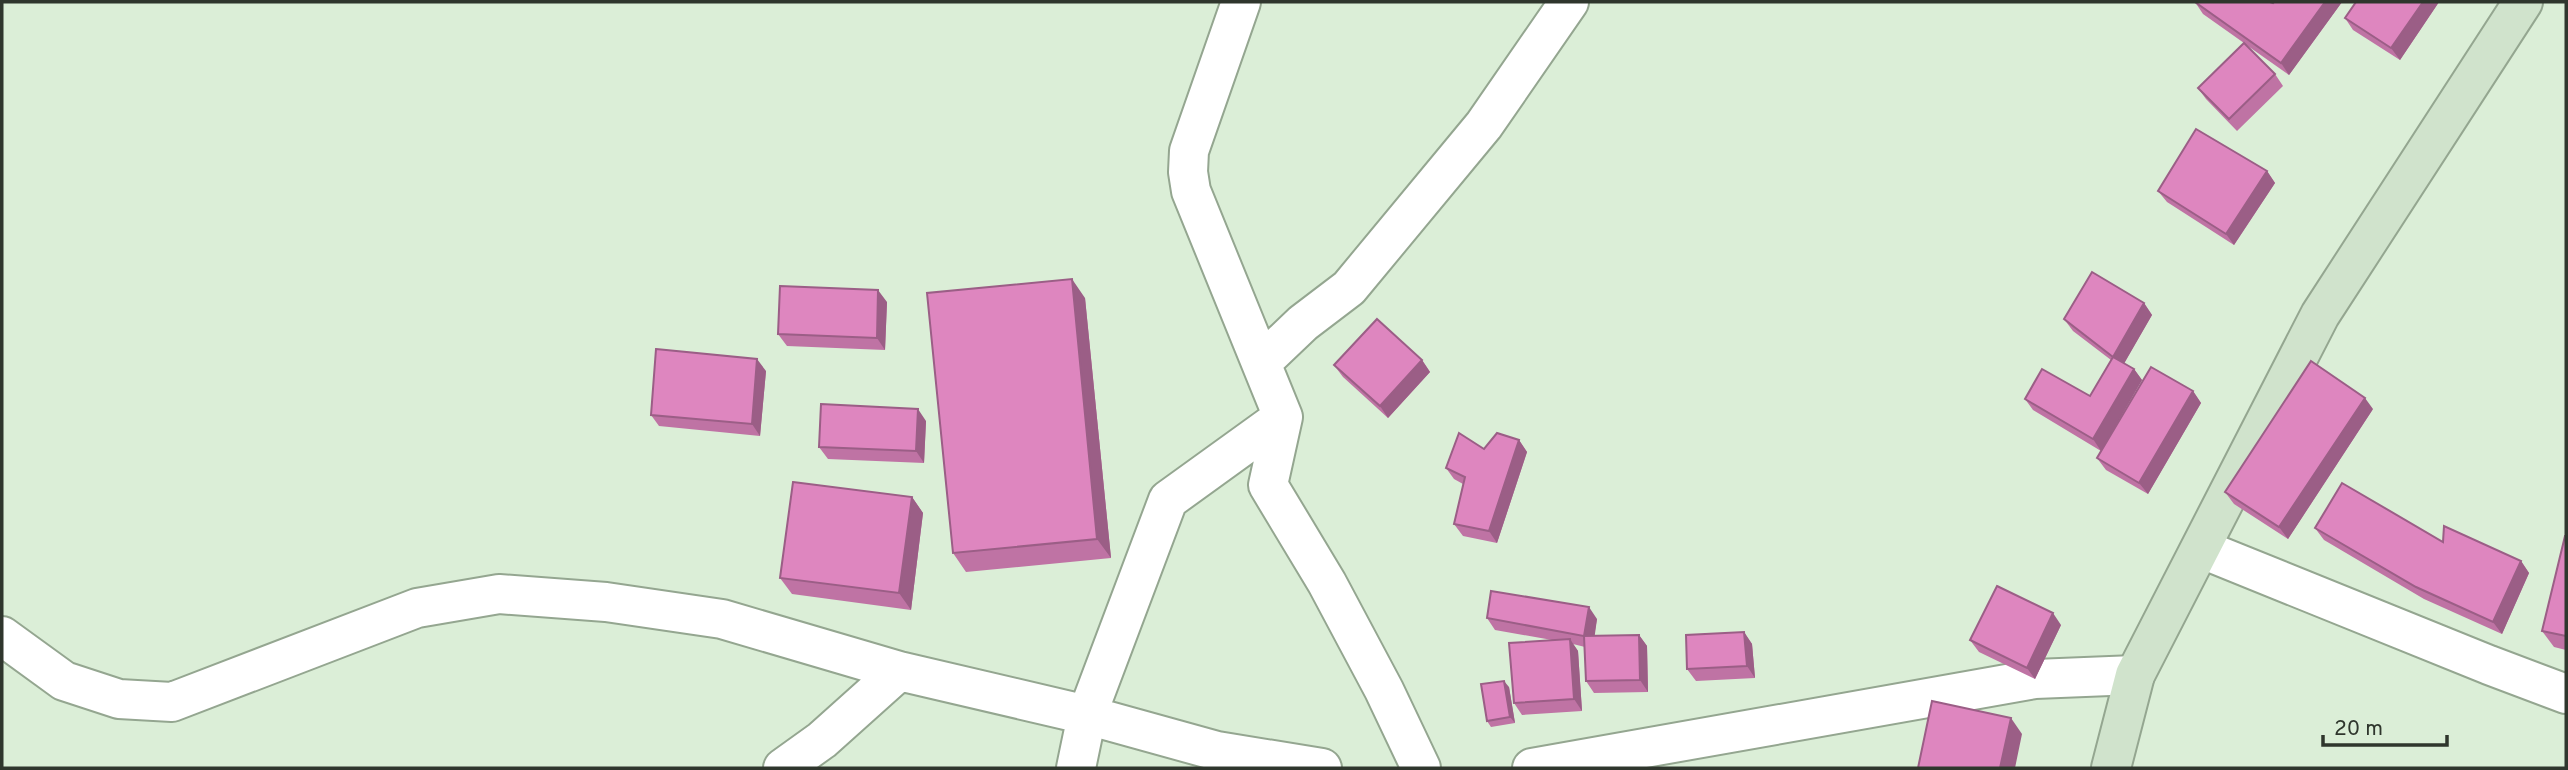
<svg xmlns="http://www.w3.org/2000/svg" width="2568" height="770" font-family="Overpass,sans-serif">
<rect width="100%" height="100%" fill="#dbeed7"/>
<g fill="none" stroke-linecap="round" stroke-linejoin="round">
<defs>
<path id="minor" d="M1241,2L1189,151L1188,172L1191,191L1283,417L1268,485L1327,583L1384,690L1421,768
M1261,363L1303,323L1349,288L1484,125L1569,2
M2202,549L2489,665L2566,694
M2,636L64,681L119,699L172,702L417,608L499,594L606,602L722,619L899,671L1087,715L1217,751L1322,768
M783,768L822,740L899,671
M1076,768L1087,715L1168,500L1283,417
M1532,768L2035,679L2135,675"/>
<path id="secondary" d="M2111,768L2135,675L2320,315L2523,2"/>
</defs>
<use href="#minor" stroke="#94a690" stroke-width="42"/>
<use href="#secondary" stroke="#94a690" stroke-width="42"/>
<use href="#minor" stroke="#fff" stroke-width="38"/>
<use href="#secondary" stroke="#d0e3cc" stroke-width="38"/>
</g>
<path fill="#bf73a4" d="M2195,2L2273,3L2274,2H2342L2289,75L2245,44L2275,74L2283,86L2237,131L2206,99L2198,88L2244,43L2203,14Z
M2356,2H2439L2400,60L2353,30L2345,18Z
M2267,171L2275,183L2234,245L2167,202L2158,191Z
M1085,298L1111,558L966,572L953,553Z
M887,302L885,350L787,346L778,334Z
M2144,303L2152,315L2124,363L2134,369L2142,380L2101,451L2033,410L2025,399L2090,396L2111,360L2073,331L2064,319Z
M1422,360L1430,372L1388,418L1343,377L1334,365Z
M766,371L760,436L659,426L651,415Z
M2193,391L2201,403L2148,494L2106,470L2097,458Z
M2373,409L2288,539L2234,504L2225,492Z
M926,421L924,463L828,459L819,447Z
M1519,440L1527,452L1497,543L1463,536L1454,524L1463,484L1454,479L1446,468L1484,449Z
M912,497L923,513L911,610L792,594L780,578Z
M2315,528L2443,542L2521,561L2529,573L2502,634L2424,599L2324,540Z
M2566,536V650L2554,647L2542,631Z
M1487,618L1597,619L1594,636L1639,635L1647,646L1648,692L1594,693L1586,681L1585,647L1573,644L1578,651L1582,711L1522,715L1514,703L1552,640L1495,630Z
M2061,625L2035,679L1979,652L1970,640Z
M1744,632L1752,644L1755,678L1696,681L1687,669Z
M1509,687L1515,723L1491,727L1487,721Z"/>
<path fill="#9b5e86" d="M2325,2H2342L2289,75L2281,63Z
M2423,2H2439L2400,60L2391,48Z
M2267,171L2275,183L2234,245L2226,234Z
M1072,279L1085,298L1111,558L1097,539Z
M878,290L887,302L885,350L877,338Z
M2144,303L2152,315L2121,369L2113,357Z
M757,359L766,371L760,436L752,424Z
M1422,360L1430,372L1388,418L1380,406Z
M2134,369L2142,380L2101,451L2093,439Z
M2193,391L2201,403L2148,494L2139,483Z
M2365,398L2373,409L2288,539L2279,527Z
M918,409L926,421L924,463L916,451Z
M1519,440L1527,452L1497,543L1489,531Z
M912,497L923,513L911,610L899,593Z
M2521,561L2529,573L2502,634L2493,622Z
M1589,607L1597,619L1593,648L1584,636Z
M2053,613L2061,625L2035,679L2027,668Z
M1744,632L1752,644L1755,678L1747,666Z
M1639,635L1647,646L1648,692L1640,680Z
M1570,639L1578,651L1582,711L1574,699Z
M1504,681L1509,687L1515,723L1510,717Z
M2011,718L2022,734L2015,768H2000Z"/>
<path fill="#de86bf" stroke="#9b5e86" stroke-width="2" d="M2195,2H2270L2273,3L2274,2H2325L2281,63Z
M2356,2H2423L2391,48L2345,18Z
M2244,43L2275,74L2229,119L2198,88Z
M2196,129L2267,171L2226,234L2158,191Z
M2092,272L2144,303L2113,357L2064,319Z
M1072,279L1097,539L953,553L927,293Z
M780,286L878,290L877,338L778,334Z
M1377,319L1422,360L1380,406L1334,365Z
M656,349L757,359L752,424L651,415Z
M2113,357L2134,369L2093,439L2025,399L2042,369L2090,396Z
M2311,361L2365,398L2279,527L2225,492Z
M2151,367L2193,391L2139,483L2097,458Z
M821,404L918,409L916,451L819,447Z
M1459,433L1484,449L1497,433L1519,440L1489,531L1454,524L1465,477L1446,468Z
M793,482L912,497L899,593L780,578Z
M2342,483L2443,542L2444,526L2521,561L2493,622L2416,587L2315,528Z
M2565,536H2566V636L2542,631Z
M1997,586L2053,613L2027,668L1970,640Z
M1491,591L1589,607L1584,636L1639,635L1640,680L1586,681L1584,636L1487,618Z
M1744,632L1747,666L1687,669L1686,635Z
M1570,639L1574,699L1514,703L1509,643Z
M1504,681L1510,717L1487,721L1481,684Z
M1932,701L2011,718L2000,768H1918Z"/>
<rect width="2568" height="770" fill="none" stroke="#2f362d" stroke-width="7"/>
<path d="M2323 735v10h124v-10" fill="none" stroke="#2f362d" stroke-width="3.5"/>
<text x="2334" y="735" font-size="21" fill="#2f362d" stroke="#dbeed7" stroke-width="5" paint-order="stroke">20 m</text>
</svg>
